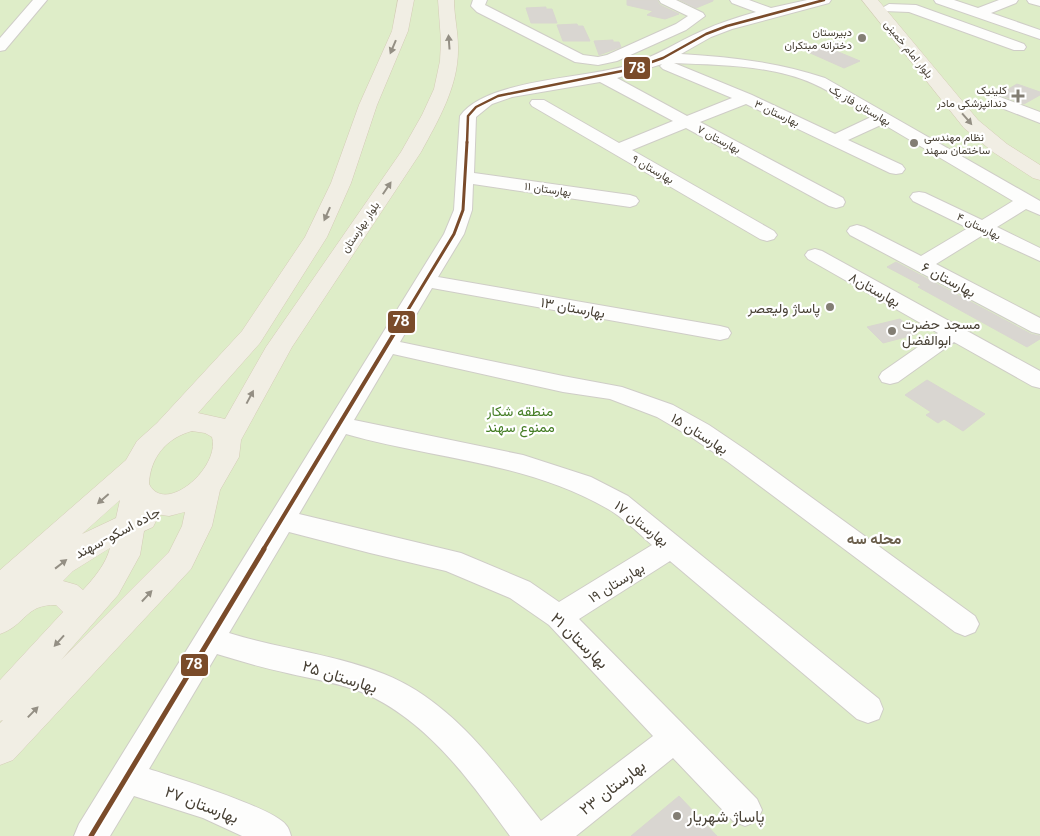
<svg xmlns="http://www.w3.org/2000/svg" width="1040" height="836" font-family="Inter,Vazirmatn,sans-serif">
<rect width="100%" height="100%" fill="#f1efea"/>
<path fill="#deedc8" d="M0,0H1040V836H0Z"/>
<path fill="#d9d6d1" stroke="#d9d6d0" d="M627,0H657L660,5L679,14L665,19L647,15L653,11L627,5Z
M680,0H713V1L696,8Z
M546,7V9H552L557,23H531L526,8Z
M577,24L578,26H583L590,41H563L557,25Z
M613,40V42H619L621,47L599,55L594,41Z
M824,46L860,61L844,68L808,52Z
M1017,84L1040,92V95L1024,104L1001,95L995,97Z
M896,262L1031,334L1040,336V339L1027,347L918,287L921,285L887,267Z
M900,319L917,334L883,343L867,327Z
M927,380L985,414L963,431L944,419L938,423L926,415L931,412L905,395Z
M679,796L717,836H631Z"/>
<g fill="none" stroke-linecap="round" stroke-linejoin="round">
<defs>
<path id="minor" d="M33,0H47L5,50L0,51V38Z
M473,0H487L485,5L487,6L583,55L598,57L607,55L676,24L688,16L661,3L659,0H676L703,13L705,16L686,30L617,61L598,65L575,62L477,12L471,6Z
M730,0H749L771,8L807,0H831L829,3L732,29L711,37L681,54C730,57 778,62 825,78L1040,201V215L1026,209L997,227L1040,248V261L983,235L936,264L1040,318V334L1032,332L850,235L847,231L850,227L857,225L864,227L921,256L968,228L913,201L910,197L913,193L919,192L925,193L982,220L1013,201L883,124L848,140L902,165L905,169L902,173L896,174L890,173L746,104L700,122L843,198L845,202L843,206L836,208L829,206L686,128L632,150L774,231L777,235L774,239L767,241L760,239L532,106L530,103L532,100H544L619,143L673,121L600,82L512,97L492,104L476,117L474,173L630,195L636,197L639,201L636,205L630,207L473,184L472,210L464,234L438,277L720,326L728,328L731,333L728,338L720,340L432,288L400,342L563,376L622,387L673,405L709,425L746,450L975,616L979,624L975,632L965,636L955,632L728,462L691,437L657,417L610,399L563,392L393,354L354,420L523,455L591,477L628,496L879,699L883,709L879,719L868,723L857,719L670,561L579,619L757,799L762,810L757,821L745,826L733,821L673,758L576,836H510C470,781 429,722 364,693C340,683 312,679 287,673C263,668 240,661 217,654L149,769C174,777 274,808 286,825C289,828 290,833 291,836H242L203,818L134,796L110,836H74L79,824L444,234L454,210L460,116C486,79 585,79 629,65C655,57 677,42 702,31C719,23 738,17 756,12L732,3ZM674,63C720,65 772,65 814,84C834,93 852,106 871,117L835,134L752,95ZM662,64L660,66L663,69L732,98L687,116L617,78ZM346,434C433,459 528,462 608,509C624,518 638,533 652,545L559,602L530,582L461,553L299,514ZM289,532L370,553L446,571L510,598L549,625L653,736L541,821C497,765 452,701 384,674C334,654 280,649 229,633Z
M934,0H954L978,8L999,0H1018L1016,3L991,13L1040,30V39L936,3Z
M1027,0H1040V6L1029,3Z
M889,4L916,5L1024,44L1026,47L1024,50H1014L909,12L884,11L882,8Z
M1000,97L1040,112V123L994,105L992,102L994,99Z
M815,249L822,251L1040,371V388L1032,386L954,342L898,382L890,384L882,382L879,377L882,372L938,333L808,259L805,255L808,251Z"/>
<path id="major" d="M398,0H414L408,31L377,105L351,183L327,237L260,343L198,413L225,419L266,347L401,152L422,115L434,89L440,61L441,41L438,0H454C454,16 458,31 458,47C459,85 439,119 421,152L292,347L241,440L239,457L220,490L212,526L191,569L13,760L0,765V723L3,720L0,721V680L63,612L56,605C25,604 26,625 0,634V570L126,460L137,441L157,423L242,331L305,237L331,183L359,105L392,31ZM192,431L205,433L212,437C221,467 165,516 149,484C150,458 166,438 192,431ZM120,500L116,518L82,534ZM185,512L182,526L169,552L61,660L118,595L140,555L144,531L153,527L157,519L154,514L169,516ZM110,548C106,564 94,578 83,590L77,585L63,581L73,571Z
M862,0H878L978,120L1007,144L1040,165V180L1033,178L993,152L964,128Z"/>
</defs>
<use href="#minor" stroke="#cfcdc7" stroke-width="2"/>
<use href="#major" stroke="#d4ccb6" stroke-width="1"/>
<use href="#minor" fill="#fdfdfc" fill-rule="evenodd"/>
<use href="#major" fill="#f1eee4" fill-rule="evenodd"/>
<defs>
<path id="bus-1-far3" d="M467,143L468,116L476,107L498,96L632,69L663,58L706,34L727,26L824,0"/>
<path id="bus-1-far2" d="M400,323L454,234L463,210L467,142"/>
<path id="bus-1-far1" d="M263,550L401,322"/>
<path id="bus-1" d="M91,836L264,549"/>
</defs>
<use href="#bus-1-far3" stroke="#fff" stroke-width="5"/>
<use href="#bus-1-far2" stroke="#fff" stroke-width="6"/>
<use href="#bus-1-far1" stroke="#fff" stroke-width="8"/>
<use href="#bus-1" stroke="#fff" stroke-width="9"/>
<use href="#bus-1-far3" stroke="#7a4b2a" stroke-width="2.5"/>
<use href="#bus-1-far2" stroke="#7a4b2a" stroke-width="3"/>
<use href="#bus-1-far1" stroke="#7a4b2a" stroke-width="4"/>
<use href="#bus-1" stroke="#7a4b2a" stroke-width="5"/>
</g>
<defs><path id="oneway-solid" d="M-6-.8H1V-3.2L6.5 0L1 3.2V.8H-6Z" transform="scale(1.25)"/></defs>
<g fill="#948f84">
<use href="#oneway-solid" transform="translate(449 42) rotate(-94)"/>
<use href="#oneway-solid" transform="translate(393 47) rotate(113)"/>
<use href="#oneway-solid" transform="translate(967 119) rotate(49)"/>
<use href="#oneway-solid" transform="translate(387 188) rotate(-56)"/>
<use href="#oneway-solid" transform="translate(327 214) rotate(114)"/>
<use href="#oneway-solid" transform="translate(250 397) rotate(-62)"/>
<use href="#oneway-solid" transform="translate(103 499) rotate(139)"/>
<use href="#oneway-solid" transform="translate(61 564) rotate(-38)"/>
<use href="#oneway-solid" transform="translate(147 596) rotate(-47)"/>
<use href="#oneway-solid" transform="translate(59 641) rotate(132)"/>
<use href="#oneway-solid" transform="translate(33 712) rotate(-46)"/>
</g>
<g fill="#837e74" stroke="#fff" stroke-width="2">
<circle cx="862" cy="38" r="5"/>
<path d="M1015.5 88.5h5v5h5v5h-5v5h-5v-5h-5v-5h5z"/>
<circle cx="914" cy="143" r="5"/>
<circle cx="830" cy="307" r="5"/>
<circle cx="892" cy="331" r="5"/>
<circle cx="677" cy="816" r="5"/>
</g>
<g text-anchor="middle" dominant-baseline="central" stroke-width="4.5" stroke-linejoin="round" paint-order="stroke">
<g font-size="11" fill="#484135" stroke="#fff" text-anchor="end">
<text x="852" y="32">دبیرستان<tspan x="852" dy="13">دخترانه مبتکران</tspan></text>
<text x="1007" y="90">کلینیک<tspan x="1007" dy="13">دندانپزشکی مادر</tspan></text>
<text x="924" y="137" text-anchor="start">نظام مهندسی<tspan x="924" dy="13">ساختمان سهند</tspan></text>
</g>
<g font-size="11" fill="#484135" stroke="#fff">
<text transform="translate(909 49) rotate(51)">بلوار امام خمینی</text>
<text transform="translate(860 105) rotate(30)">بهارستان فاز یک</text>
<text transform="translate(777 113) rotate(25)">بهارستان ۳</text>
<text transform="translate(719 139) rotate(28)">بهارستان ۷</text>
<text transform="translate(653 169) rotate(30)">بهارستان ۹</text>
<text transform="translate(548 189) rotate(8)">بهارستان ۱۱</text>
<text transform="translate(979 226) rotate(26)">بهارستان ۴</text>
<text transform="translate(360 227) rotate(-56)">بلوار بهارستان</text>
</g>
<g font-size="14" fill="#484135" stroke="#fff">
<text transform="translate(949 279) rotate(28)">بهارستان ۶</text>
<text transform="translate(875 289) rotate(29)">بهارستان۸</text>
<text transform="translate(573 307) rotate(10)">بهارستان ۱۳</text>
<text transform="translate(700 433) rotate(32)">بهارستان ۱۵</text>
<text transform="translate(642 523) rotate(38)">بهارستان ۱۷</text>
<text transform="translate(117 532) rotate(-28)">جاده اسکو-سهند</text>
<text transform="translate(616 582) rotate(-32)">بهارستان ۱۹</text>
</g>
<g font-size="14" fill="#484135" stroke="#fff" text-anchor="end">
<text x="820" y="307">پاساژ ولیعصر</text>
<text x="902" y="323" text-anchor="start">مسجد حضرت<tspan x="902" dy="16">ابوالفضل</tspan></text>
</g>
<g font-size="14" fill="#447d24" stroke="#fff">
<text x="520" y="410">منطقه شکار<tspan x="520" dy="16">ممنوع سهند</tspan></text>
</g>
<g font-size="15" font-weight="bold" fill="#6b5f4c" stroke="#fff">
<text x="874" y="538">محله سه</text>
</g>
<g font-size="16" fill="#484135" stroke="#fff">
<text transform="translate(580 640) rotate(44)">بهارستان ۲۱</text>
<text transform="translate(340 676) rotate(17)">بهارستان ۲۵</text>
<text transform="translate(612 787) rotate(-38)">بهارستان ۲۳</text>
<text transform="translate(202 804) rotate(21)">بهارستان ۲۷</text>
</g>
<g font-size="16" fill="#484135" stroke="#fff" text-anchor="start">
<text x="687" y="816">پاساژ شهریار</text>
</g>
</g>
<g stroke="#fff" stroke-width="2">
<rect x="623" y="56" width="28" height="24" rx="5" fill="#7a4b2a"/>
<rect x="387" y="310" width="29" height="24" rx="5" fill="#7a4b2a"/>
<rect x="180" y="653" width="29" height="24" rx="5" fill="#7a4b2a"/>
</g>
<g font-size="14" text-anchor="middle" font-weight="bold" fill="#fff">
<text x="637" y="73">78</text>
<text x="401" y="326">78</text>
<text x="194" y="669">78</text>
</g>
</svg>
